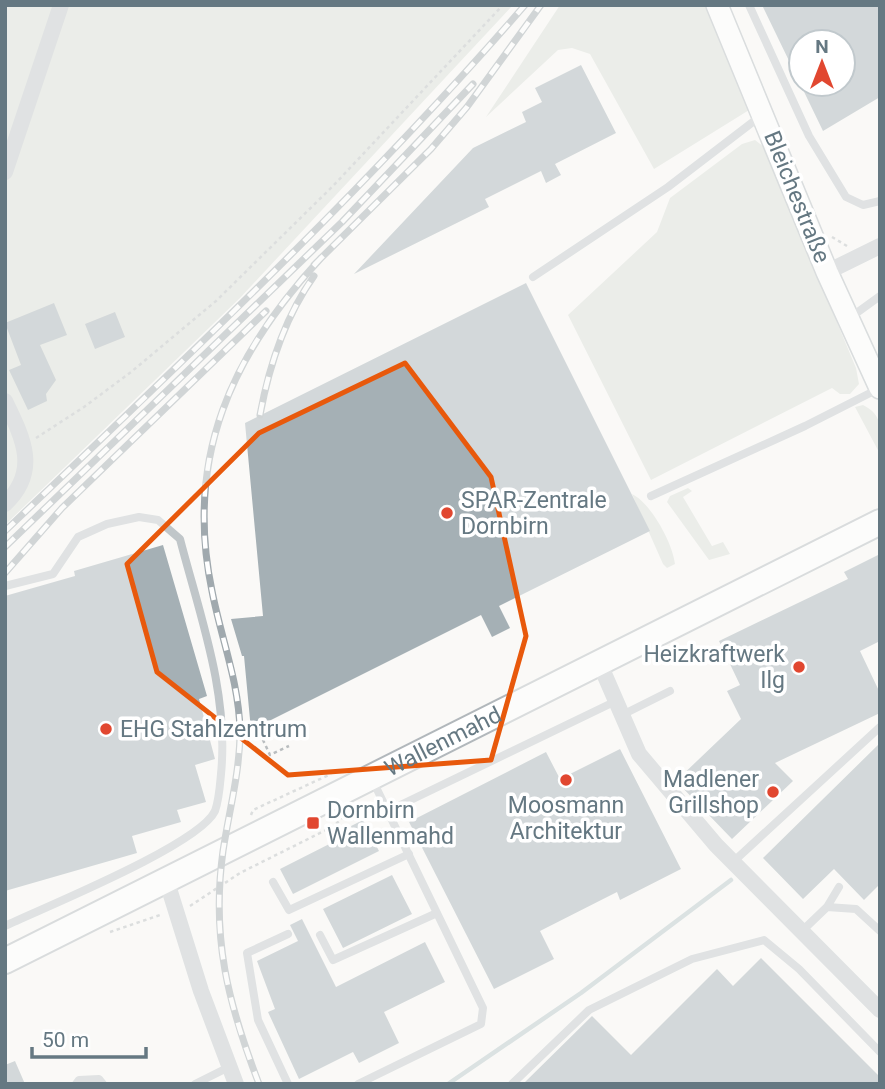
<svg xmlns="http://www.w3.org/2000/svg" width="885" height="1089" font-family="Roboto,sans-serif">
<rect width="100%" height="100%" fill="#faf9f7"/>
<path fill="#daded7" d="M5,5H513L240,298L5,525Z
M560,5H710L754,107L654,169L590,54L572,48L558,50L486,117Z
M755,140L764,147L856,368L859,384L850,394H840L832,388L651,480L568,315L657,232L670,198L742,144Z
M863,405C885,416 880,432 880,454L855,407Z
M688,488L692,491L683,497L712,546L723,542L730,554L709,560L667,502L670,496Z
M632,494C651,503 673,544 675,564L667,568L663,564Z"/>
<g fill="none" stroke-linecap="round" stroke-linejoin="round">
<path stroke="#b6c5c7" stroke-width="4.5" d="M448,1084L581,993L731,880"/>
</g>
<path fill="#a5b0b5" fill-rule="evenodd" d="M762,5H880V97L823,131ZM801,42H843V84H801Z
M581,65L616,133L555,164L561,175L546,183L541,171L485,199L489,207L354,274L473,148L526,122L522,112L542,102L535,88Z
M526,283L650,531L499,606L510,628L492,637L481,615L251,730L244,656H242L231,619L263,616L245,423Z
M54,303L67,335L40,345L56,380L46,394L47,401L28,410L9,370L21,365L5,323Z
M115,312L125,337L95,349L85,324Z
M163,545L207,696L199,699L215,759L195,765L206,802L177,810L181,822L132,836L137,853L5,891V596L75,576L74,571Z
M880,554V641L860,651L880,693V713L775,763L793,781L732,839L676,781L741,719L727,691L740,685L719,641L848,579L844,572Z
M880,743V884L864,900L834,869L803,899L763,858Z
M620,749L681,869L620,900L617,892L540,931L554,959L494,989L409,822L546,752L560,779Z
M363,820L379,851L293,894L280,869L353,832L351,826Z
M392,875L412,914L343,948L323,909Z
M302,919L336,987L425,942L445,982L384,1012L399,1043L359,1063L353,1052L299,1079L268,1012L275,1009L257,961L298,941L290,925Z
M761,958L880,1077V1084H523L592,1016L631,1055L717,969L733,986Z
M15,1061L25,1084H5V1065Z"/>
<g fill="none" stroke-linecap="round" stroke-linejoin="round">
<defs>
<path id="secondary" d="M717,5L827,272L880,388"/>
<g id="primary">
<path id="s1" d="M5,961L880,522"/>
</g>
</defs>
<use href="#secondary" stroke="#b3babe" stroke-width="24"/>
<use href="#primary" stroke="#b2b8bc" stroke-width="28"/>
<path stroke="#b9bdbf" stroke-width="2.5" stroke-dasharray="3.5 3.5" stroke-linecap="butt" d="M832,237L847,246
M36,438L84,407L131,372L216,301L333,186L503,5
M257,727L270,755L289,746
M251,815L253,810L331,774
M190,906L240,873L334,826L349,811
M110,932L160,915"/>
<path stroke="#c0c6c9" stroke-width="8" d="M749,5L809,136L846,197L863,205L880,201
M533,277L668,187L762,115
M851,317L880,296
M651,496L805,426L880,388
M5,586L53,574L78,537L107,524L139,517L158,520L180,539C200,616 229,693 221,774C220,785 219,800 215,811C199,845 45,907 5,926
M622,715L670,691
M388,811L616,701
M733,862L880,727
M273,882L289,910L409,854
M827,907L839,887
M802,931L827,907L856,909L880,931
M320,935L333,960L437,913
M76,1084L79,1080L99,1079L103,1084
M195,1084L229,1067
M288,1084L258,1020L247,953L288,934
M358,1084L481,1024L483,1008L373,781
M512,1084L589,1010L692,959L764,940L799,969L880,1052"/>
<path stroke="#c0c6c9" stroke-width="16" d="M5,172L61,5
M827,272L880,246
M5,401C23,438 40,471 5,504
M599,662L639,754L716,845L880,1010
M166,879L201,991L236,1084"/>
<use href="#secondary" stroke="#fff" stroke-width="21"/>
<use href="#primary" stroke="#fff" stroke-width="24"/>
<defs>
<path id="rail" d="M314,265L431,149L467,107L541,5
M260,415C269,366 285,317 314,276
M5,531C184,360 363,192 525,5
M5,547L342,222L473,84
M5,573L62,508L266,311
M259,1084C228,1003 211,938 223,851C229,811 240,772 240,731C239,682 221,638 212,591C184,457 232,354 321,258"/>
</defs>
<use href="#rail" stroke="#a0a9ae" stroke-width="7"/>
<use href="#rail" stroke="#fff" stroke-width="4.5" stroke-dasharray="13" stroke-linecap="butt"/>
</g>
<path d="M0 0H885V1089H0ZM405,363L491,477L526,636L491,760L288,775L157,672L127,564L259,433Z" fill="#faf9f7" fill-opacity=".55" fill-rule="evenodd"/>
<path fill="none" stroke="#e8590c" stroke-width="5" stroke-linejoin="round" d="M405,363L491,477L526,636L491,760L288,775L157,672L127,564L259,433Z"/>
<g fill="#e14730" stroke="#fff" stroke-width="2.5">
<circle cx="447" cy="513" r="7"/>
<circle cx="799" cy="667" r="7"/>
<circle cx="106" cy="729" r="7"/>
<circle cx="566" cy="780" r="7"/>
<circle cx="773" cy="792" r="7"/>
<rect x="306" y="816" width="14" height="14" rx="3.5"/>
</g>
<g text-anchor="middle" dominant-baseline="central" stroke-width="7" stroke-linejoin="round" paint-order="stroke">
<g font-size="23" fill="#657882" stroke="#fff">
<text transform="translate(797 197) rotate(68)">Bleichestraße</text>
<text stroke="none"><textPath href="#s1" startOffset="490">Wallenmahd</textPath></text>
</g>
<g font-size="23" fill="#657882" stroke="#fff" text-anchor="start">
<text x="461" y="500">SPAR-Zentrale<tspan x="461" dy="26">Dornbirn</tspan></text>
<text x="785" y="654" text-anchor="end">Heizkraftwerk<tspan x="785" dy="26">Ilg</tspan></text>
<text x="120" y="729">EHG Stahlzentrum</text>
<text x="759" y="779" text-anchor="end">Madlener<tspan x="759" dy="26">Grillshop</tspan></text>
<text x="566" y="805" text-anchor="middle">Moosmann<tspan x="566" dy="26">Architektur</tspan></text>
<text x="327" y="810">Dornbirn<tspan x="327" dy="26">Wallenmahd</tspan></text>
</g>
</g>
<rect width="885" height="1089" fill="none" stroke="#657882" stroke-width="14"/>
<g transform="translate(822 63)"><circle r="33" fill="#ffffff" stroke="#c1c9cd" stroke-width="2"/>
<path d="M0-5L12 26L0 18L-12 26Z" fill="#e14730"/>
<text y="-10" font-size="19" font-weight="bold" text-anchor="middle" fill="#657882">N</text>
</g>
<path d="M32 1047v10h114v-10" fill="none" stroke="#657882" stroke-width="3.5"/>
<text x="42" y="1047" font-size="21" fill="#657882" stroke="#ffffff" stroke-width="5" paint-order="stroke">50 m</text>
</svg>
